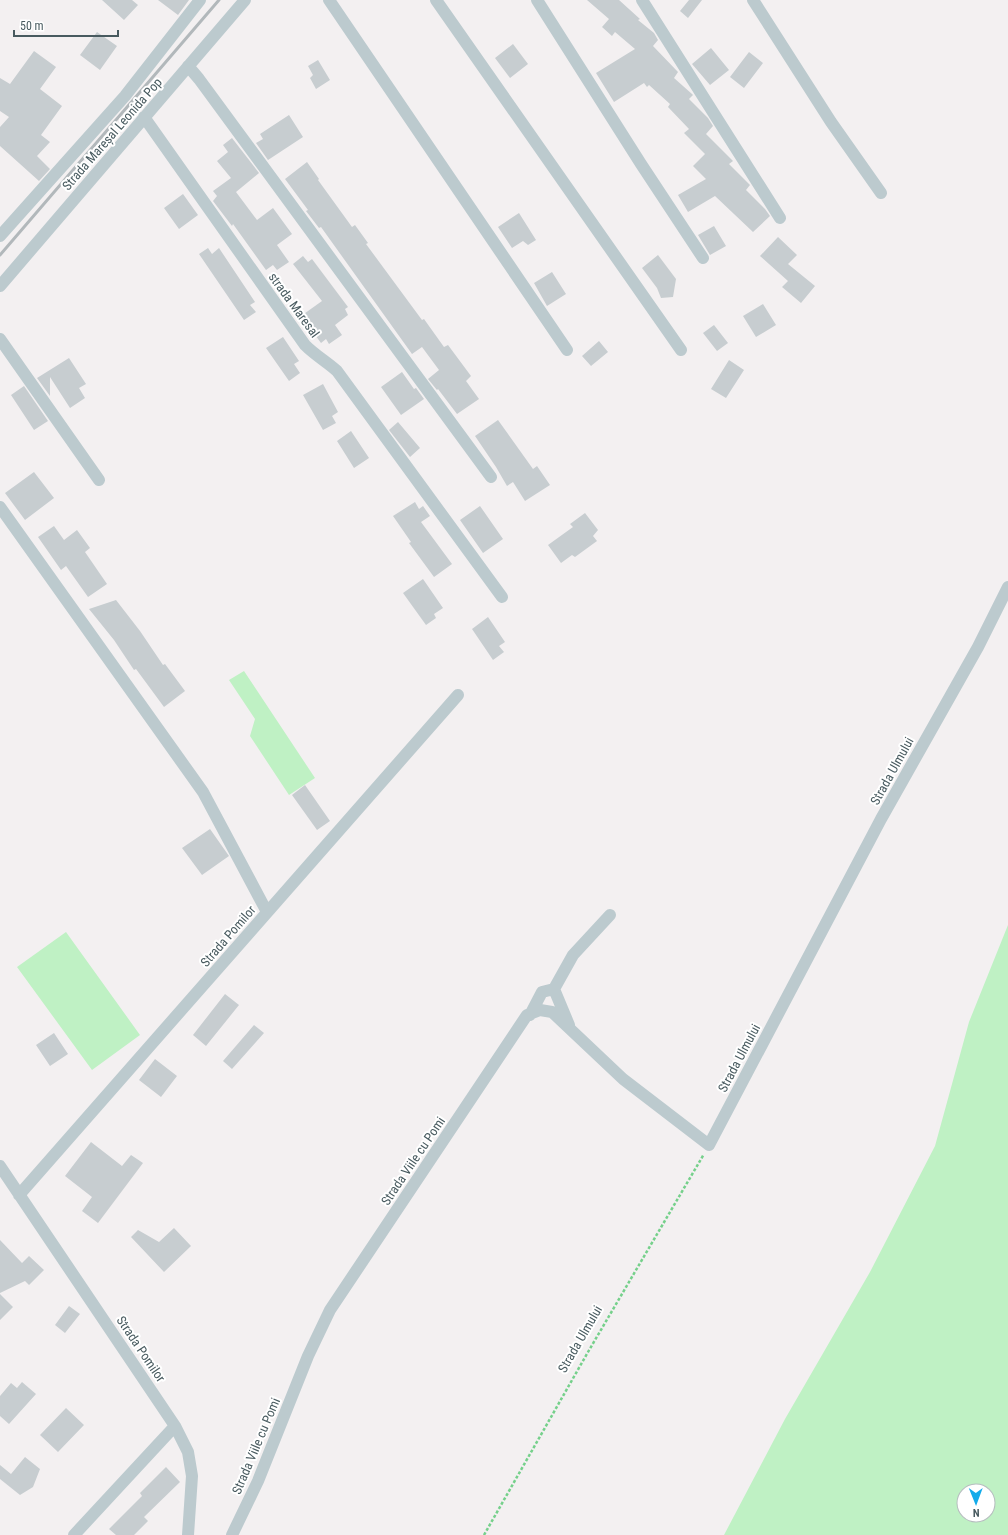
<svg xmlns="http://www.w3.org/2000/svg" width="1008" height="1535" font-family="'Roboto Condensed',sans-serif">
<rect width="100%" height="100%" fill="#f3f0f1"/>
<path fill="#bff1c4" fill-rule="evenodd" d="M244,671L315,778L289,795L250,736L255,719L229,680Z
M1008,925V1535H724L785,1419L870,1272L935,1146L969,1022ZM964,1491H988V1515H964Z
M66,932L140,1035L92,1070L17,967Z"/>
<path fill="#c7cdd0" d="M102,0H132L138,5L124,20Z
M158,0H189L178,15Z
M587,0H619L640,19L638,20L654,33L658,40L653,46L678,72L674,78L692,94L693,95L689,99L708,118L713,126L706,134L733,161L729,164L750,185L746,190L765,209L770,216L753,232L715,196L688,212L678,195L706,179L693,166L705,154L684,133L689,129L668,107L670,104L649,85L647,87L644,83L614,102L596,73L635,49L615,32L612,36L602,27L609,19Z
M689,0H702L688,18L680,11Z
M97,32L117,46L100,70L80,55Z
M513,44L528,64L510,78L495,58Z
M711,48L729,70L710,85L692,64Z
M34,51L56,67L40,89L62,106L41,135L50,142L37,156L50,169L39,181L0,146V127L9,117L0,111V78L10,84Z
M749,52L763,63L744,88L730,77Z
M318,60L330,80L316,89L310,78L313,75L308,66Z
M289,115L303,137L268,160L256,143L263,139L260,134Z
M232,138L259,173L236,192L257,220L273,208L292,234L277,245L289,262L277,270L273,265L266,270L233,224L232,226L213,201L217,196L213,191L231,178L217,161L228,152L223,145Z
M307,162L319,179L318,180L352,227L355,225L368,243L366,244L422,320L424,319L444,347L448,345L471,376L466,381L479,399L457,414L438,389L437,390L428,379L439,370L422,347L412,354L321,227L319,228L306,211L308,210L285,179Z
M183,194L198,215L179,229L164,208Z
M519,213L536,240L528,245L523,241L512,248L498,227Z
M714,226L726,246L710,255L698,235Z
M778,237L797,255L788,264L815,286L801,303L782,287L788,281L760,256Z
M208,248L212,254L219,248L255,302L250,305L256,312L244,320L199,254Z
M658,255L676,279L673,297L661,298L657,288L642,268Z
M303,256L308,262L312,259L348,307L345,309L348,315L335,325L342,335L329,344L326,339L321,343L301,316L322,301L293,264Z
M552,272L566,294L547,306L534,283Z
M763,304L776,325L756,337L743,316Z
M714,325L728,343L717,351L703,333Z
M283,337L299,361L294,364L300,373L289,381L266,348Z
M599,341L608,352L591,366L582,356Z
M69,358L86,384L79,388L85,398L70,408L50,377V396L37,378Z
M729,360L744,370L726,398L711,389Z
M402,372L414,389L416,388L424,399L401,415L381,387Z
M323,384L338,412L332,416L336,423L323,430L303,395Z
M24,386L48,421L34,430L11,395Z
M498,420L533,469L537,466L550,485L525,501L513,482L507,486L496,467L475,436Z
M398,422L420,448L410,457L389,430Z
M351,431L369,458L354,468L337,441Z
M34,472L54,498L25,520L5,493Z
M415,502L419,509L423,506L430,516L421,522L452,564L434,577L409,543L411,542L393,516Z
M480,506L503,539L483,553L460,520Z
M585,513L598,530L593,536L597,541L575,557L572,555L561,563L548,545L573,527L570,524Z
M54,526L64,540L77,530L90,548L85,552L107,584L88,597L66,566L61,570L38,537Z
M423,579L443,608L434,614L436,618L426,625L403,593Z
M116,600L140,631L163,665L165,664L185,691L164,707L136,669L134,670L114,640L89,609Z
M488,617L505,642L499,646L504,652L493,660L472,629Z
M305,785L330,821L317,830L292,795Z
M210,829L229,856L202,875L182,848Z
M225,994L239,1005L206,1046L193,1035Z
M254,1025L264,1033L232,1069L223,1061Z
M54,1033L68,1054L50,1066L36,1045Z
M155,1059L177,1076L161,1097L139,1080Z
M91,1142L122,1166L131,1155L143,1163L98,1223L82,1211L92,1197L65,1176Z
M174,1228L191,1246L164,1272L131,1237L138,1230L159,1242Z
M0,1240L22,1263L29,1256L44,1270L29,1285L25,1281L0,1293Z
M0,1294L13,1307L0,1320Z
M69,1306L80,1314L65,1333L55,1325Z
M22,1382L36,1394L9,1424L0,1416V1396L11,1383L17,1388Z
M66,1408L84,1425L58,1452L40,1435Z
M25,1457L40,1469L33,1487L20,1495L0,1479V1465L11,1474Z
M166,1467L180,1482L144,1517L148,1521L134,1535H116L109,1529L142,1496L140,1493Z"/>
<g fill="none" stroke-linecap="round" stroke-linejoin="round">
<path stroke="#75d08b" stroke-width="2.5" stroke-dasharray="3 2" stroke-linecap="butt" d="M484,1535L588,1352L704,1154"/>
<path stroke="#bccace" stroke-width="12" d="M329,0L567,350
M436,0L681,350
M537,0L641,164L703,258
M642,0L780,218
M753,0L831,122L881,193
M188,66L199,79L491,477
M144,117L305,345C316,356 326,361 337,371L502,597
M0,236L125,96L200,0
M0,286L245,0
M0,339L99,480
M0,507L203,792L267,912
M530,1015L542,992L554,989
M569,1025L554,989L573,955L610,915
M0,1166L175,1426L188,1452L192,1476L188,1535
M19,1195L458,695
M74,1535L175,1426
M232,1535L258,1481L308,1356L330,1310L527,1015L540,1010L552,1012L623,1079L709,1145L881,819L978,647L1008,587"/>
<path stroke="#b2b8bb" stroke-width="3" d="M0,255L219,0"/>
</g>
<g text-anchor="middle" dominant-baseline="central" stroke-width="4" stroke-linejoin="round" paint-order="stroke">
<g font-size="13" fill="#485a5f" stroke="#fff">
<text transform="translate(112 134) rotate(-49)">Strada Mareșal Leonida Pop</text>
<text transform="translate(294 305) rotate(54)">strada Maresal</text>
<text transform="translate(892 771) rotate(-61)">Strada Ulmului</text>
<text transform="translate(228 936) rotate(-49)">Strada Pomilor</text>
<text transform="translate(739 1058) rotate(-62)">Strada Ulmului</text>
<text transform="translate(413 1161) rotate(-56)">Strada Viile cu Pomi</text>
<text transform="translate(580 1339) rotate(-60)">Strada Ulmului</text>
<text transform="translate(141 1349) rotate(56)">Strada Pomilor</text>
<text transform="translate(256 1446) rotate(-67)">Strada Viile cu Pomi</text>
</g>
</g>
<g transform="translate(976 1503) rotate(179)"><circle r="19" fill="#ffffff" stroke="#b6bdbf"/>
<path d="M0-3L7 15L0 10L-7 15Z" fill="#14abea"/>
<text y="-6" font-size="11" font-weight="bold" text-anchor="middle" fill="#485a5f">N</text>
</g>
<path d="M14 30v6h104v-6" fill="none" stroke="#485a5f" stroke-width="2"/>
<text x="20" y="30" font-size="12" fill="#485a5f" stroke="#ffffff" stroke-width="3" paint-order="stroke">50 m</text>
</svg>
